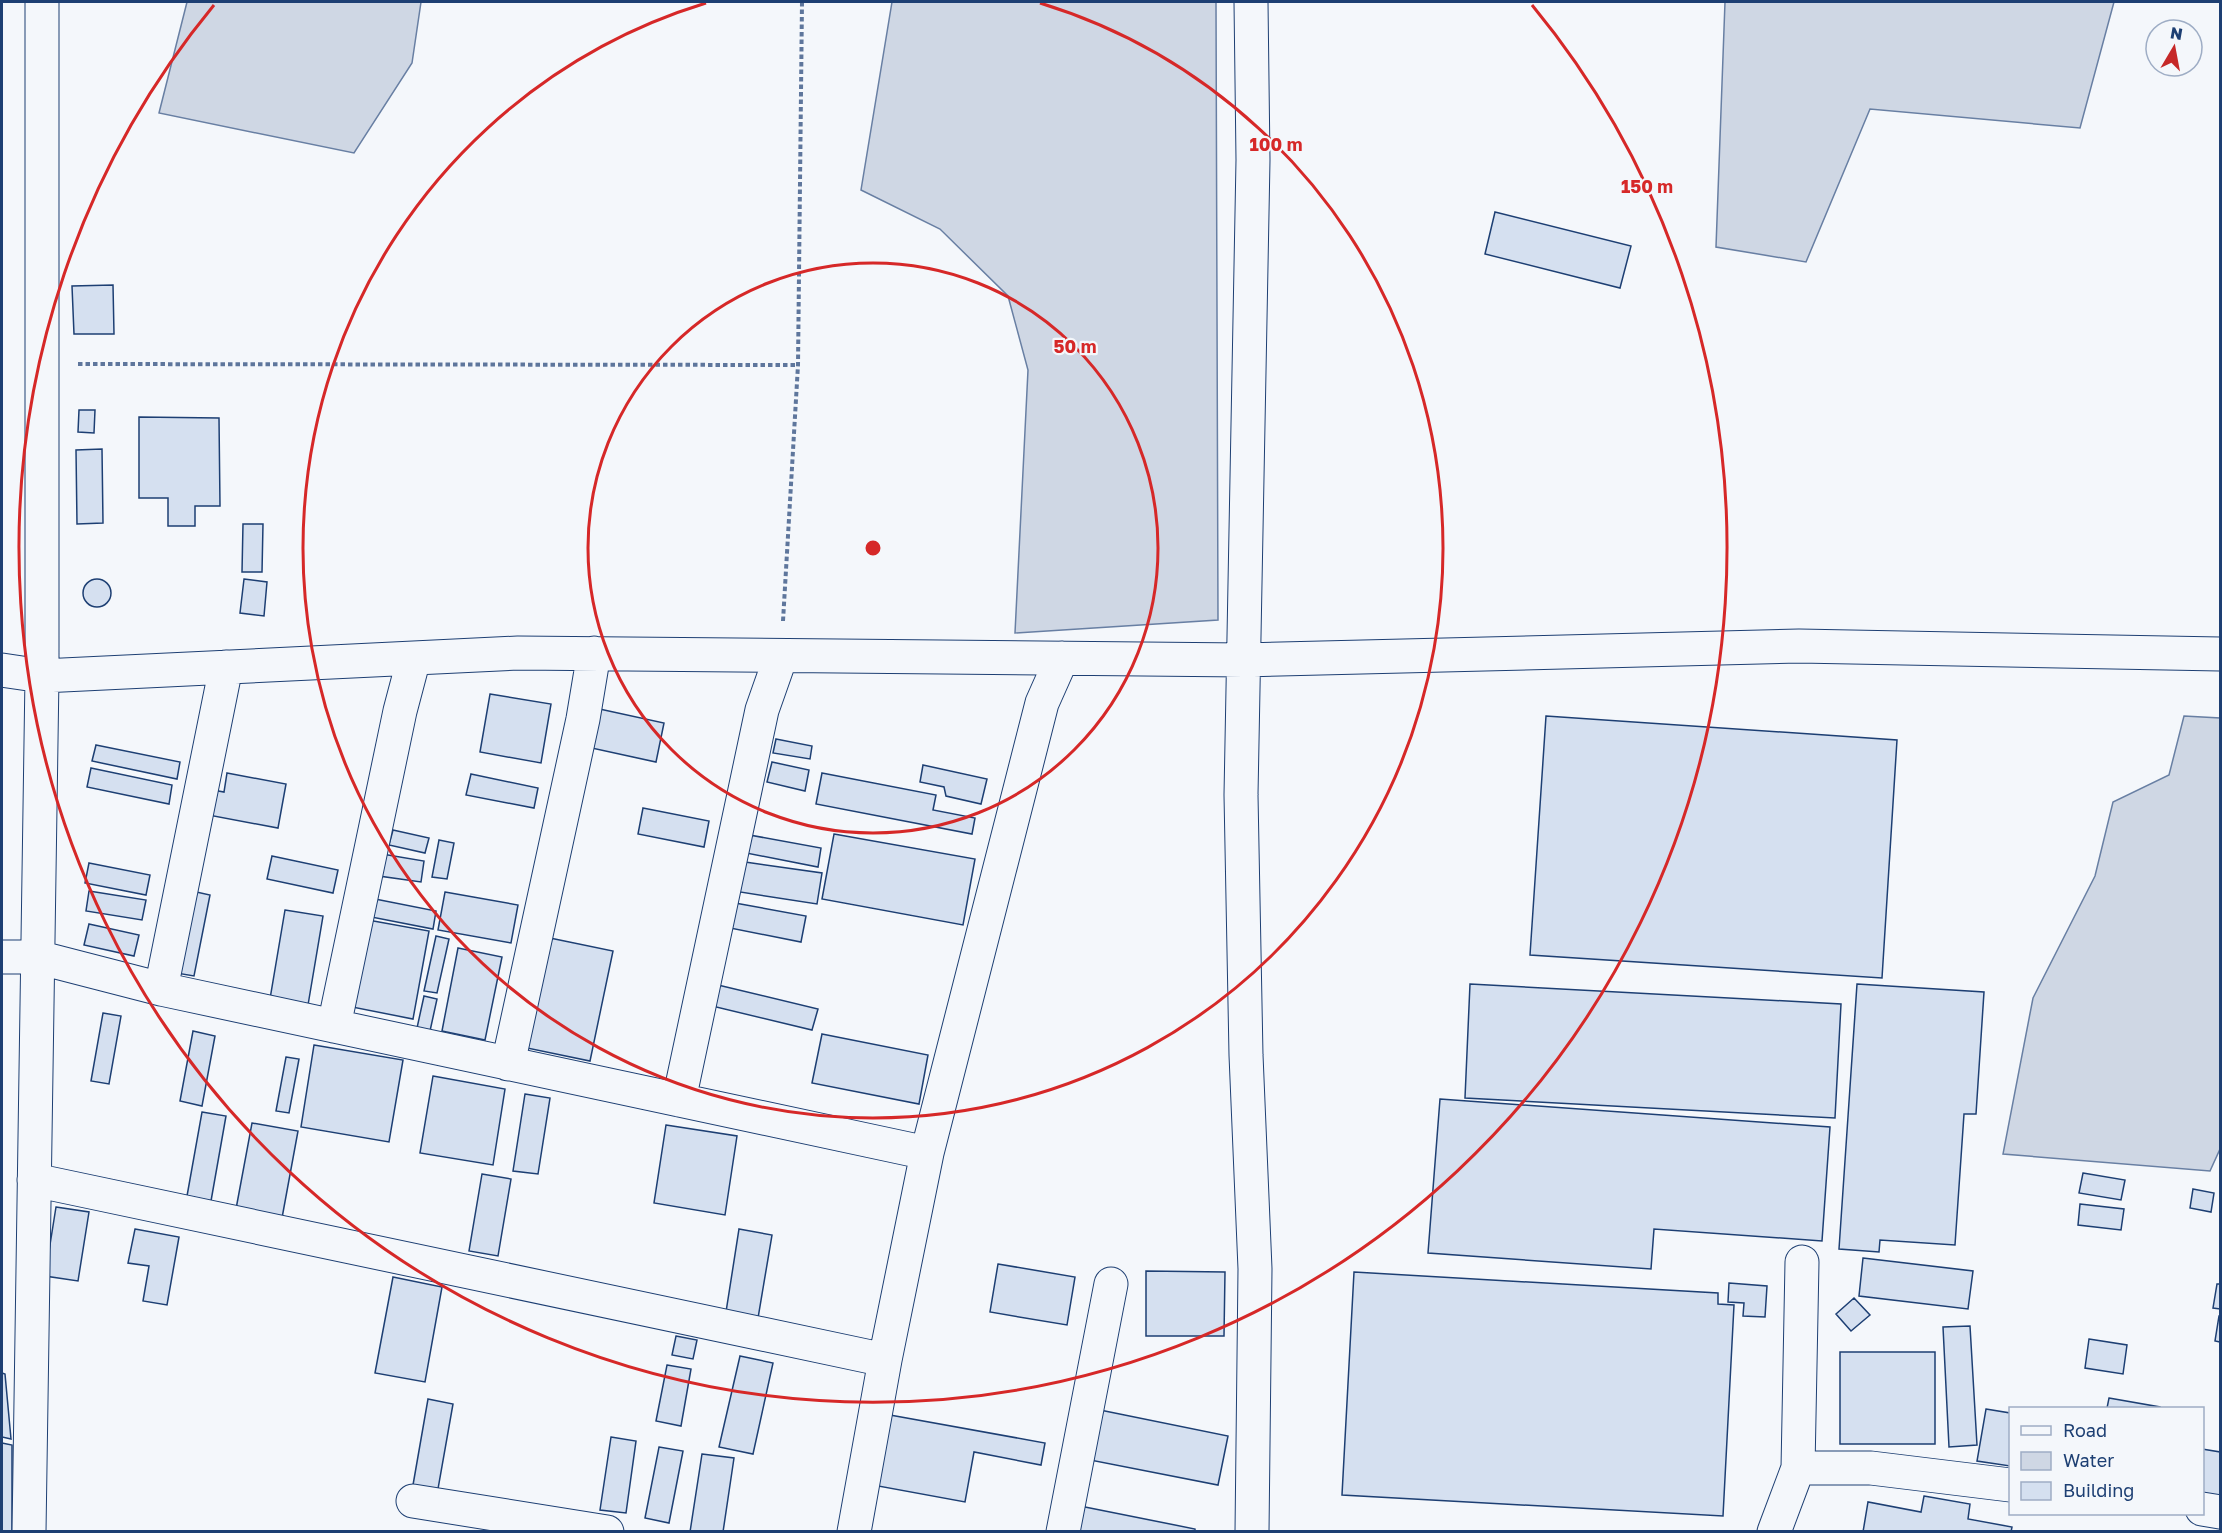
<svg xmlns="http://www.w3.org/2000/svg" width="2222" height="1533" font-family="'Golos Text',sans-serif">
<rect width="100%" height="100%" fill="#f4f7fb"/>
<path fill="#cfd7e4" stroke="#687fa3" stroke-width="1.5" d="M187,2H421L412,63L354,153L159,113Z
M892,2H1216L1218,620L1015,633L1028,370L1008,296L940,229L861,190Z
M1725,2H2114L2080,128L1870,109L1806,262L1716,247Z
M2184,716L2220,718V1149L2210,1171L2003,1154L2033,998L2095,876L2113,802L2169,775Z"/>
<path fill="#d5e0f0" stroke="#1d3f73" stroke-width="1.5" d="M1495,212L1631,246L1620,288L1485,254Z
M113,285L114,334H74L72,286Z
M79,410H95L94,433L78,432Z
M139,417L219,418L220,506H195V526H168V498H139Z
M102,449L103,523L77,524L76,450Z
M243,524H263L262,572H242Z
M244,579L267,582L264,616L240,613Z
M83 593a14 14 0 1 1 28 0a14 14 0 1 1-28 0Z
M490,694L551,704L541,763L480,752Z
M595,708L664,723L656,762L587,747Z
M1546,716L1897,740L1882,978L1530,955Z
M776,739L812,746L810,759L773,753Z
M96,745L180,762L177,779L92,761Z
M772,762L809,770L805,791L767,782Z
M923,765L987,779L981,804L946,796L944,787L920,782Z
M91,768L172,785L169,804L87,787Z
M227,773L286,784L278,828L203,814L208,789L224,792Z
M822,773L936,795L933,810L975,818L972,834L816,804Z
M471,774L538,788L534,808L466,795Z
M643,808L709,821L704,847L638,834Z
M393,830L429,838L425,853L389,845Z
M744,834L821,848L818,867L741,852Z
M834,834L975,859L963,925L822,899Z
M439,840L454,843L447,879L432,877Z
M382,854L424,861L421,882L379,876Z
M272,856L338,870L333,893L267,879Z
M745,862L822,873L817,904L740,892Z
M89,863L150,875L146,895L85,883Z
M89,891L146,900L142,920L86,911Z
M192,891L210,895L194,976L176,973Z
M445,892L518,905L511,943L438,930Z
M365,897L436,911L433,929L361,915Z
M735,903L806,916L801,942L730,928Z
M285,910L323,916L308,1005L270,999Z
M368,920L429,931L413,1019L352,1007Z
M89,924L139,935L134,956L84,945Z
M436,936L449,939L437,993L424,991Z
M550,938L613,951L590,1061L527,1048Z
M458,948L502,957L485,1040L442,1031Z
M1470,984L1841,1004L1835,1118L1465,1098Z
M1857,984L1984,992L1976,1114H1964L1955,1245L1880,1240L1879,1252L1839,1249Z
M718,985L818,1009L812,1030L712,1006Z
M424,996L437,999L430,1031L417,1028Z
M103,1013L121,1016L109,1084L91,1081Z
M193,1031L215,1036L202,1106L180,1101Z
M822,1034L928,1055L919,1104L812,1083Z
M314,1045L403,1060L389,1142L301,1127Z
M286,1057L299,1059L289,1113L276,1111Z
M433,1076L505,1089L493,1165L420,1153Z
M525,1094L550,1098L538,1174L513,1171Z
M1440,1099L1830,1127L1822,1241L1654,1229L1651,1269L1428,1253Z
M202,1112L226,1116L211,1201L187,1196Z
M252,1123L298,1131L282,1218L236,1209Z
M666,1125L737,1136L725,1215L654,1203Z
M2083,1173L2125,1180L2121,1200L2079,1193Z
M482,1174L511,1179L498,1256L469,1251Z
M2193,1189L2214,1193L2211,1212L2190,1208Z
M2080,1204L2124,1209L2121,1230L2078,1225Z
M56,1207L89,1212L78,1281L45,1276Z
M135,1229L179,1237L167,1305L143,1301L149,1266L128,1263Z
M739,1229L772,1235L758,1318L726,1312Z
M1863,1258L1973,1271L1968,1309L1859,1296Z
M998,1264L1075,1277L1067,1325L990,1312Z
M1146,1271L1225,1272L1224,1336H1146Z
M1354,1272L1718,1293V1304L1734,1305L1723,1516L1342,1495Z
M393,1277L442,1287L425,1382L375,1373Z
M1729,1283L1767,1286L1765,1317L1743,1316L1744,1303L1728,1302Z
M2217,1284H2220V1309L2213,1308Z
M1854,1298L1870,1315L1851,1331L1836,1314Z
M2219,1316H2220V1342L2215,1341Z
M1970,1326L1977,1445L1949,1447L1943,1327Z
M676,1336L697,1340L693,1359L672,1355Z
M2089,1339L2127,1345L2123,1374L2085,1368Z
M1840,1352H1935V1444H1840Z
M740,1356L773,1363L753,1454L719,1447Z
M667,1365L691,1369L681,1426L656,1421Z
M2,1373L5,1374L11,1439L2,1437Z
M2109,1398L2160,1407V1408H2107Z
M428,1399L453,1404L438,1489L413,1485Z
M1986,1409L2010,1413V1466L1977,1461Z
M1100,1410L1228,1436L1218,1485L1090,1460Z
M890,1415L1045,1443L1041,1465L974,1452L965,1502L878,1486Z
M611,1437L636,1441L626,1513L600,1510Z
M2,1443L12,1445V1532H2Z
M659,1447L683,1451L669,1523L645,1518Z
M2202,1449L2220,1452V1498L2202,1495Z
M702,1454L734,1458L723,1532H690Z
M1924,1496L1970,1504L1968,1519L2012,1527L2011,1532H1863L1868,1502L1921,1512Z
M1080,1506L1195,1529V1532L1075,1531Z"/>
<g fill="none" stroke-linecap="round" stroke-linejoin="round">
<defs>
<path id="minor" d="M1251,2L1253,160L1241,795L1246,1055L1255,1269L1252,1532
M2,670L42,676L518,653L1244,660L1799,646L2220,654
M2,957H37L161,989L927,1153
M161,989L226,667
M334,1026L400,711L414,658
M508,1064L583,719L594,653
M679,1100L762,710L781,656
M34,1180L885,1360
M1798,1468H1871L2010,1485
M413,1501L607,1532
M2202,1509L2220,1512
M29,1532L42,676V2
M854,1532L885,1360L927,1153L1042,703L1062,658
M1063,1532L1111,1284
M1774,1532L1798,1468L1802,1262"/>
</defs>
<use href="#minor" stroke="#1d3f73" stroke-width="35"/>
<path stroke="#5e769c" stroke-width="4" stroke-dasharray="4.5 3" stroke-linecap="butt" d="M78,364L798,365
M783,621L798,365L802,2"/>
<use href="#minor" stroke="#f4f7fb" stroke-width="33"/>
</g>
<g fill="none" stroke="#d62828" stroke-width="3">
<circle cx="873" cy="548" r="285"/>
<path d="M1040 3A570 570 0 1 1 706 3"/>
<path d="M1532 5A854 854 0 1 1 214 5"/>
</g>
<circle cx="873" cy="548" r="9" fill="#d62828" stroke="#f4f7fb" stroke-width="3"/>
<g font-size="18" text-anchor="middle" font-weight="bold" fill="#d62828" stroke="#f4f7fb" stroke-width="4.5" stroke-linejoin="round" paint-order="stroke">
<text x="1276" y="151">100 m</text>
<text x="1647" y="193">150 m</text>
<text x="1075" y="353">50 m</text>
</g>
<rect width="2222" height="1533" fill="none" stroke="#1d3f73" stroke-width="6"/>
<rect x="2009" y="1407" width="195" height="108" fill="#f4f7fb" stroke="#9eadc5" stroke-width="1.5"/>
<rect x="2021" y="1426" width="30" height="9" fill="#f4f7fb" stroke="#9eadc5" stroke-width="1.5"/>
<text x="2063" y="1437" font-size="18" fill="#1d3f73">Road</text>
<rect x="2021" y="1452" width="30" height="18" fill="#cfd7e4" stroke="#9eadc5" stroke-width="1.5"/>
<text x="2063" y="1467" font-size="18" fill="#1d3f73">Water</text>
<rect x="2021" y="1482" width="30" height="18" fill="#d5e0f0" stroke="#9eadc5" stroke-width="1.5"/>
<text x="2063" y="1497" font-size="18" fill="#1d3f73">Building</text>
<g transform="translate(2174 48) rotate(10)"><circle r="28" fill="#f4f7fb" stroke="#9eadc5" stroke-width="1.5"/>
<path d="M0-4.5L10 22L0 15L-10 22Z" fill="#c62828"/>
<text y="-9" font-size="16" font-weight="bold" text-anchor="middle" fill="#1d3f73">N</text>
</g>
</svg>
